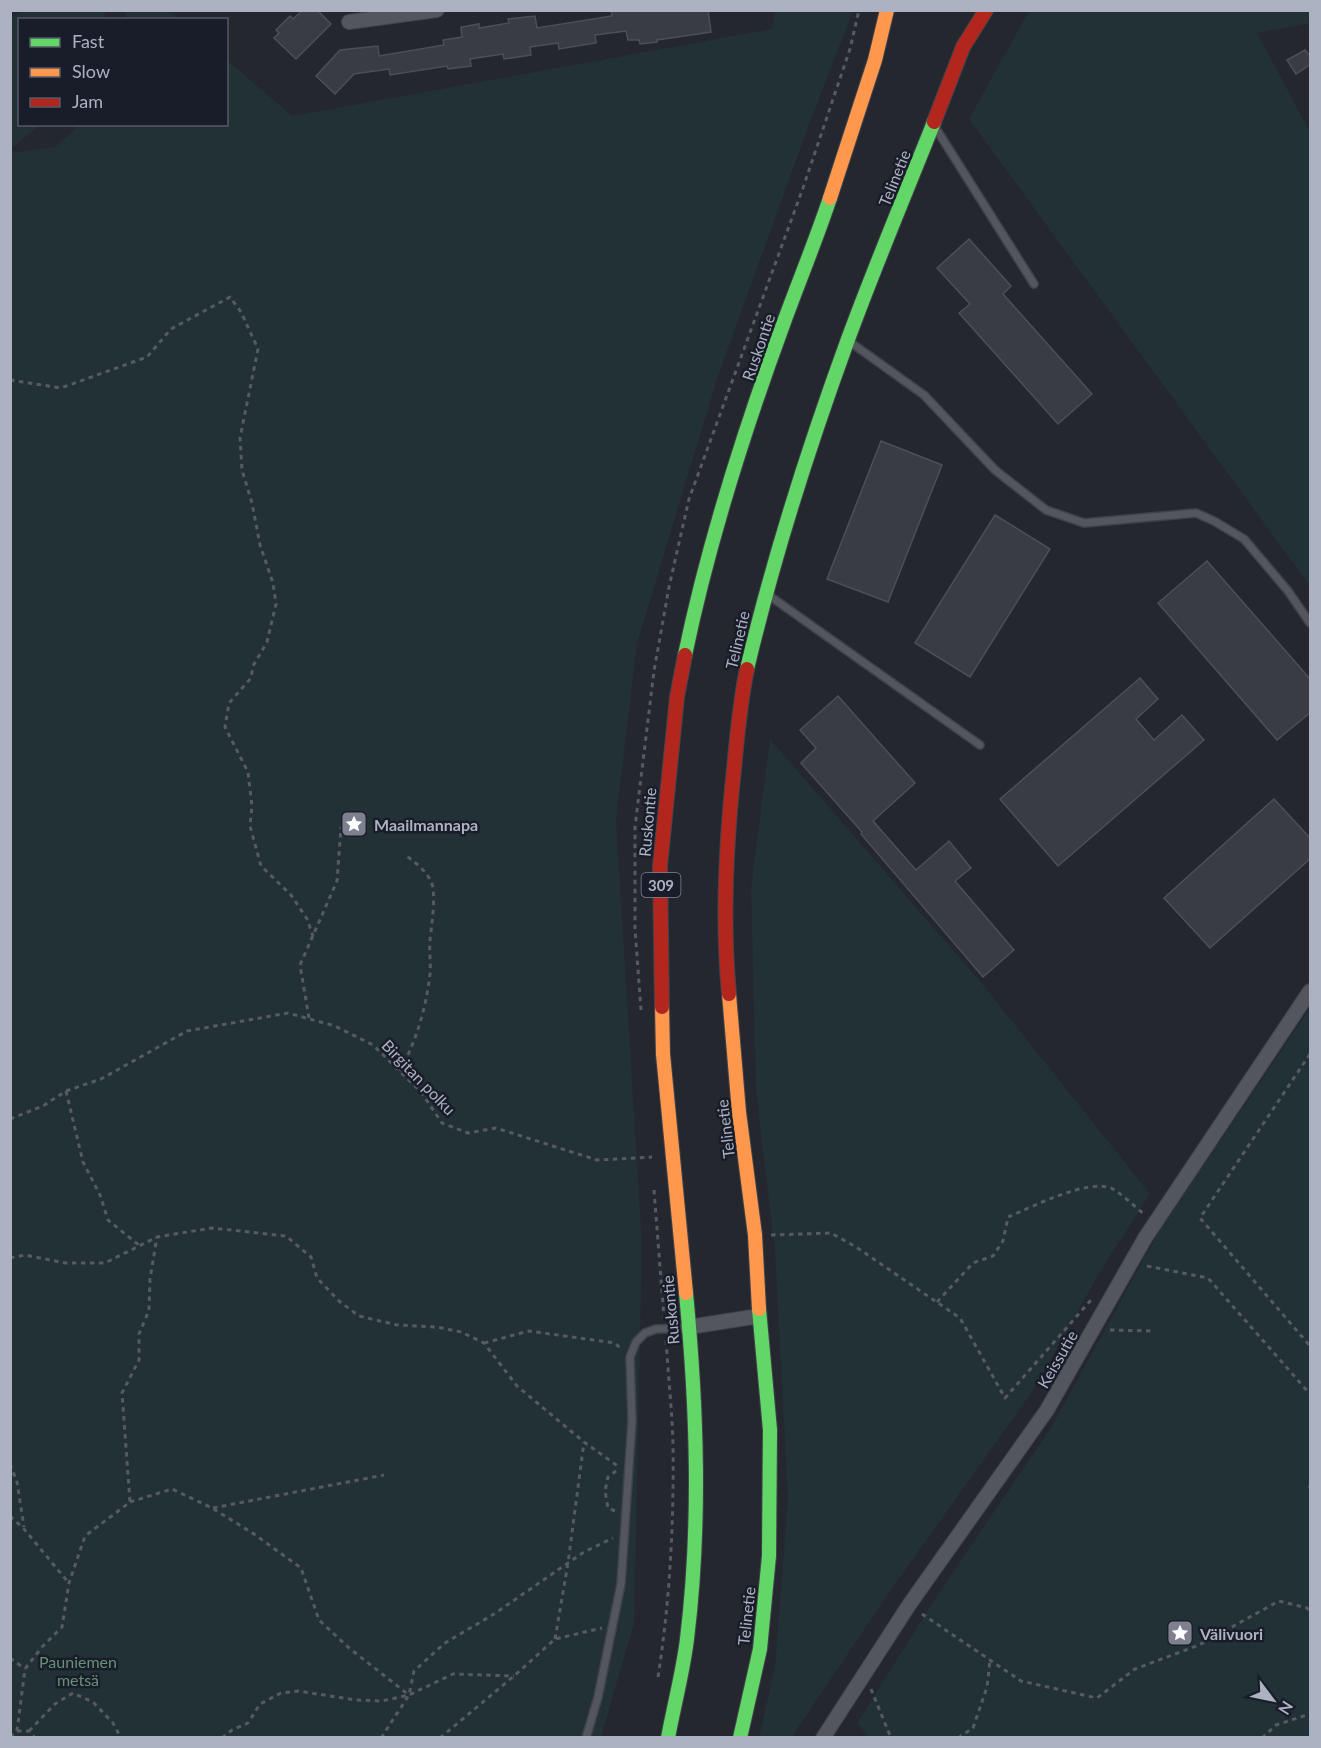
<svg xmlns="http://www.w3.org/2000/svg" width="1321" height="1748" font-family="Lato,sans-serif">
<rect width="100%" height="100%" fill="#25272f"/>
<path fill="#223135" d="M23,11H104L106,19L20,20V124L40,125L11,149V19Z
M124,11H169L179,19H127Z
M775,11H853L808,127L717,379L637,644L616,819L642,1245L634,1623L601,1737H11L10,153L55,147L80,125L226,124L227,60L292,116L772,29Z
M1029,11H1310V23L1257,33L1310,132V586L969,119Z
M770,739L983,985L1150,1194L1104,1265L1034,1389L888,1594L791,1738L759,1737L775,1667L788,1499L775,1253L756,1090L751,888Z
M1310,1008V1737H869L857,1723L929,1608L1052,1426L1158,1233Z"/>
<path fill="#3a3c44" stroke="#4c4f58" stroke-width="1.5" d="M303,10H317L331,24L296,59L274,38L279,33L276,30L290,16L293,19Z
M611,10H708L711,32L657,40V42L640,44L639,40H628L626,31L595,35L596,43L559,49L558,43L530,47L531,55L504,59L503,54L470,59L471,66L448,69L447,66L390,75L389,69L354,74L335,94L316,76L340,50L378,46L379,56L444,45L443,40L462,37L461,27L479,24V28L509,23L508,19L535,16L537,28L612,16Z
M1305,50L1311,57V64L1296,74L1287,60Z
M969,239L1011,286L1003,294L1092,394L1058,424L959,313L970,304L937,268Z
M881,441L942,465L888,602L827,579Z
M995,515L1050,549L970,677L915,643Z
M1207,561L1311,680V712L1277,740L1158,603Z
M1140,678L1158,699L1136,719L1154,740L1182,715L1204,740L1058,866L1000,799Z
M838,696L915,783L873,821L916,870L949,841L971,868L955,881L1014,950L983,977L861,834L862,832L801,763L816,748L800,730Z
M1274,799L1311,839V858L1210,948L1164,898Z"/>
<g fill="none" stroke-linecap="round" stroke-linejoin="round">
<defs>
<path id="lane" d="M935,127L1034,284
M850,342L924,395L995,470L1046,510L1084,523L1196,513L1214,521L1244,539L1288,591L1310,623
M767,594L980,745
M586,1738L598,1697L621,1584L632,1421L630,1357L636,1342L645,1333L656,1329L686,1328"/>
<path id="street" d="M349,22L437,10
M689,1327L759,1316
M823,1738L909,1605L1047,1410L1145,1238L1310,991"/>
<path id="fast" d="M685,655C708,544 745,428 784,322C799,281 816,240 830,198
M747,669C773,559 808,449 847,342C874,268 905,195 934,122
M668,1738C674,1705 683,1672 687,1639C701,1524 697,1409 686,1293
M740,1738L760,1649L769,1556L770,1430L759,1309"/>
<path id="slow" d="M830,198L875,60L887,10
M729,994L739,1112L755,1235L759,1309
M662,1007L663,1054L686,1293"/>
<path id="jam" d="M934,122L963,47L986,10
M729,994C722,920 726,843 734,769C737,736 740,702 747,669
M662,1007L660,866L677,697L685,655"/>
</defs>
<use href="#lane" stroke="#404249" stroke-width="10"/>
<use href="#street" stroke="#404249" stroke-width="16"/>
<use href="#fast" stroke="#41444c" stroke-width="16"/>
<use href="#slow" stroke="#41444c" stroke-width="16"/>
<use href="#jam" stroke="#41444c" stroke-width="16"/>
<path stroke="#575a61" stroke-width="3" stroke-dasharray="4.5 4.5" stroke-linecap="butt" d="M10,380L61,388L147,357L171,329L230,297L241,312L258,349L240,438L242,470L252,503L260,545L273,583L276,604L267,642L253,666L251,678L229,703L225,727L248,772L252,806L250,826L261,866L291,895L307,919L313,936
M641,1010L635,929V827L654,671L669,587L689,499L803,188L850,49L859,10
M309,1018L300,965L337,881L341,827
M1310,1054L1200,1218L1310,1346
M400,1071C416,1041 426,1009 430,974C431,963 429,952 430,941C431,927 437,895 431,881C425,870 415,862 405,855
M66,1091L83,1162L100,1195L108,1220L140,1246
M10,1119L43,1106L66,1091L101,1079L187,1031L288,1013L335,1026L373,1045L421,1092L442,1123L468,1133L496,1128L597,1160L652,1157
M654,1190L664,1318
M771,1235L831,1233L856,1247L960,1318L1005,1398L1091,1300
M10,1258L25,1255L65,1263H105L157,1237L212,1228L286,1236L311,1257L317,1278L339,1301L359,1316L397,1325L437,1327L461,1332L484,1343L517,1386L584,1442L619,1467
M1147,1266L1208,1278L1310,1394
M937,1302L973,1263L993,1256L1003,1241L1008,1217C1032,1207 1086,1179 1111,1188C1120,1192 1136,1208 1144,1214
M1110,1330L1154,1331
M484,1343L529,1331L615,1343L621,1349
M10,1464L17,1482L24,1527
M1310,1485V1488
M130,1502L172,1489L212,1508L254,1534L301,1568L319,1620L349,1648L409,1695L453,1674L514,1676
M213,1508L384,1475
M615,1511L608,1508L605,1491L608,1477L616,1471
M10,1516L24,1529L68,1582
M922,1614L1021,1681L1097,1698L1135,1669L1199,1645L1279,1601L1307,1608L1310,1611
M555,1639L568,1563L584,1442
M10,1658L25,1669
M658,1677C670,1600 674,1522 673,1444C672,1409 668,1374 666,1339
M871,1689L891,1738
M17,1731H29L35,1738
M29,1731L55,1704L73,1693L93,1702L113,1723L121,1738
M10,1737L17,1731L25,1669L42,1647L62,1627L69,1583L85,1536L130,1502L122,1393L139,1360V1334L149,1310L150,1279L157,1237
M222,1738L232,1730L248,1723L260,1704L281,1693L298,1691L356,1700L382,1701L409,1695
M381,1738L409,1695L414,1671L445,1643L494,1614L584,1552L613,1538
M440,1738L514,1676L555,1639L602,1628
M958,1738L973,1728L987,1687L990,1660
M1262,1738L1276,1725L1310,1714"/>
<use href="#lane" stroke="#54565e" stroke-width="7"/>
<use href="#street" stroke="#54565e" stroke-width="14"/>
<use href="#fast" stroke="#63d668" stroke-width="14"/>
<use href="#slow" stroke="#ff974d" stroke-width="14"/>
<use href="#jam" stroke="#b3261e" stroke-width="14"/>
</g>
<defs>
<symbol id="sight-square" viewBox="-11 -11 22 22"><rect x="-9" y="-9" width="18" height="18" rx="4" fill="#7d818f" stroke="#191d29"/><path d="M0-6L1.8-2.2L6-1.7L2.9 1.2L3.7 5.4L0 3.3L-3.7 5.4L-2.9 1.2L-6-1.7L-1.8-2.2Z" fill="#fff"/></symbol>
</defs>
<g fill-rule="evenodd">
<use href="#sight-square" x="339" y="809" width="30" height="30"/>
<use href="#sight-square" x="1165" y="1618" width="30" height="30"/>
</g>
<g text-anchor="middle" dominant-baseline="central" stroke-width="5" stroke-linejoin="round" paint-order="stroke">
<rect fill="#191d29" stroke="#818594" stroke-width="1.5" x="641.5" y="873" width="39" height="24" rx="4.5"/>
<g font-size="15" font-weight="bold" fill="#adb2c2">
<text x="661" y="885">309</text>
</g>
<g font-size="16" fill="#adb2c2" stroke="#191d29">
<text transform="translate(894 178) rotate(-68)">Telinetie</text>
<text transform="translate(758 347) rotate(-71)">Ruskontie</text>
<text transform="translate(737 640) rotate(-77)">Telinetie</text>
<text transform="translate(647 822) rotate(-85)">Ruskontie</text>
<text transform="translate(419 1077) rotate(46)">Birgitan polku</text>
<text transform="translate(725 1129) rotate(-97)">Telinetie</text>
<text transform="translate(670 1310) rotate(-95)">Ruskontie</text>
<text transform="translate(1057 1359) rotate(-60)">Keissutie</text>
<text transform="translate(746 1616) rotate(-84)">Telinetie</text>
</g>
<g font-size="16" font-weight="bold" fill="#adb2c2" stroke="#191d29" text-anchor="start">
<text x="374" y="824">Maailmannapa</text>
<text x="1200" y="1633">Välivuori</text>
</g>
<g font-size="16" fill="#669075" stroke="#191d29">
<text x="78" y="1661">Pauniemen<tspan x="78" dy="18">metsä</tspan></text>
</g>
</g>
<rect width="1321" height="1748" fill="none" stroke="#adb2c2" stroke-width="24"/>
<rect x="18" y="18" width="210" height="108" fill="#191d29" stroke="#545966" stroke-width="1.5"/>
<rect x="30" y="38" width="30" height="9" fill="#63d668" stroke="#545966" stroke-width="1.5"/>
<text x="72" y="48" font-size="18" fill="#adb2c2">Fast</text>
<rect x="30" y="68" width="30" height="9" fill="#ff974d" stroke="#545966" stroke-width="1.5"/>
<text x="72" y="78" font-size="18" fill="#adb2c2">Slow</text>
<rect x="30" y="98" width="30" height="9" fill="#b3261e" stroke="#545966" stroke-width="1.5"/>
<text x="72" y="108" font-size="18" fill="#adb2c2">Jam</text>
<g transform="translate(1273 1700) rotate(122)" stroke="#191d29" stroke-width="4.5" paint-order="stroke">
<path d="M0-4.5L10 22L0 15L-10 22Z" fill="#adb2c2"/>
<text y="-9" font-size="16" font-weight="bold" text-anchor="middle" fill="#adb2c2">N</text>
</g>
</svg>
